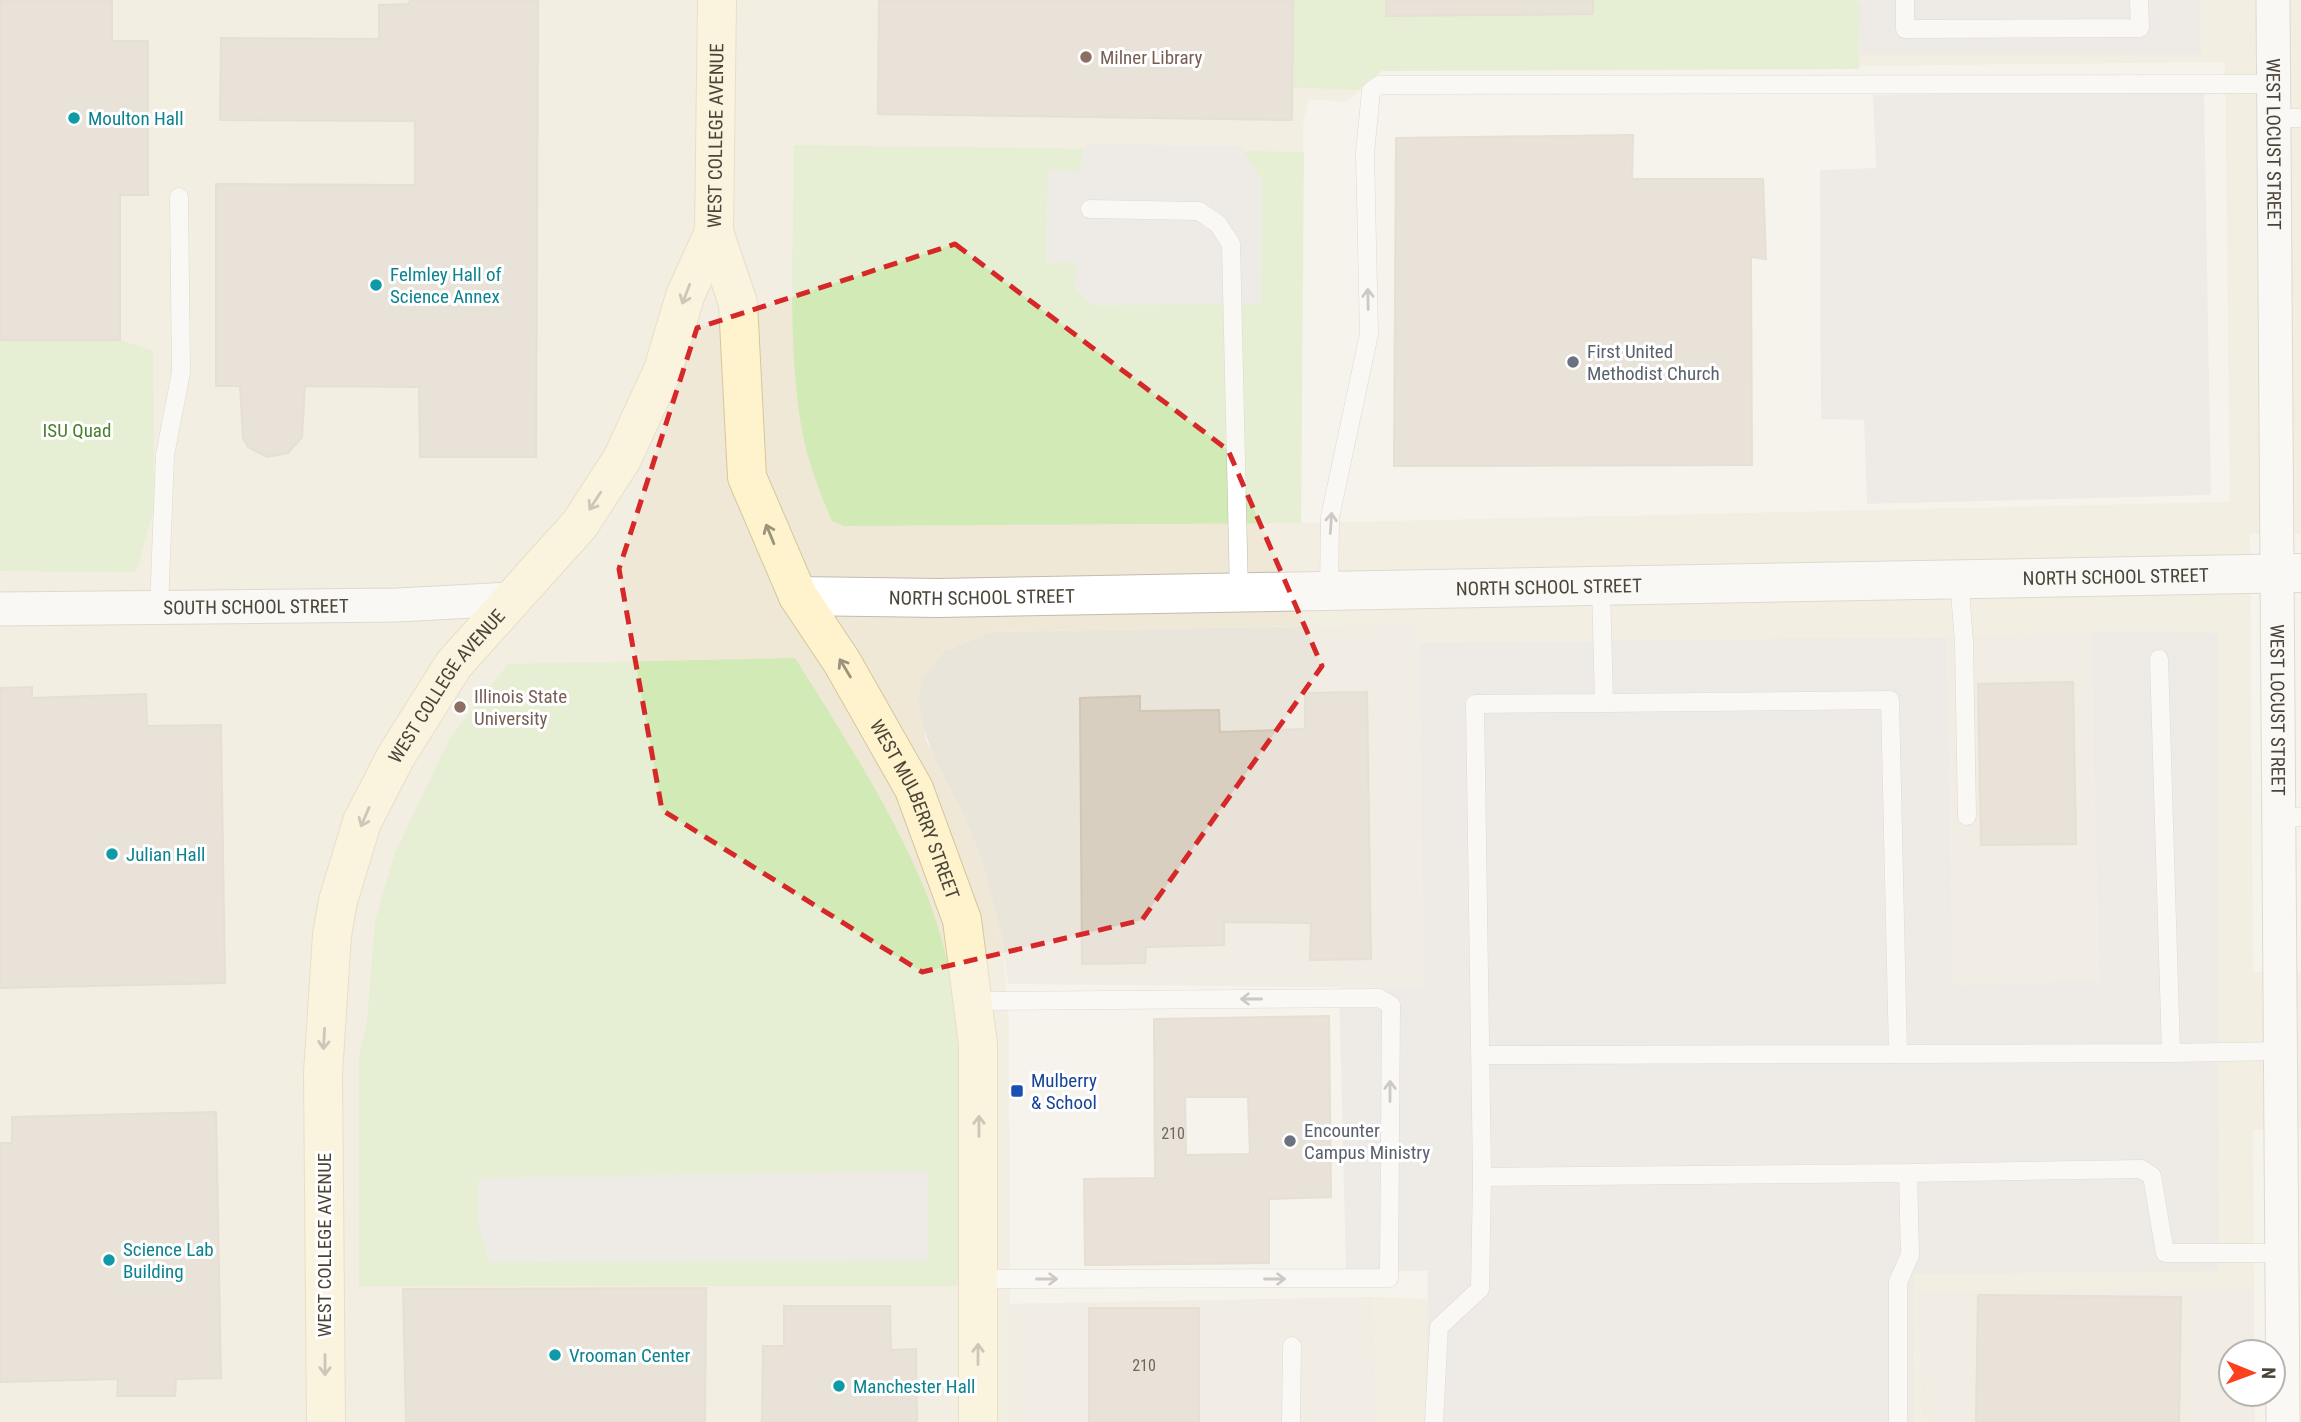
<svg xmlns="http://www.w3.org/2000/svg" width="2301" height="1422" font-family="'Roboto Condensed',sans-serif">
<rect width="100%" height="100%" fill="#f6f3ec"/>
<path fill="#eae5da" d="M1418,624L1424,988L1008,984L1002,939L982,861L961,810L937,766L920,718L918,696L921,680L944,651L992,632Z
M2091,631L2099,981L1953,985L1947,637Z
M2254,1286V1352H2231V1394H2255V1422H1922L1917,1291Z
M1373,1297L1377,1422H1010L1009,1304Z"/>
<path fill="#efe8d6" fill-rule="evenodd" d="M0,0H2301V534H2250L2253,972H2301V1128L2253,1130L2254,1286L1917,1292L1922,1422H1377L1373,1297L1428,1299L1418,624L993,632L944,651L921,680L918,696L926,740L961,810L982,861L1002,939L1009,1021L1010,1422H0ZM2225,62L2230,502L1301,523L1303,124L1309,99L1347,102L1382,71ZM2091,631L2099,981L1953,985L1947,637Z"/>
<path fill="#d2eab5" d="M1287,0H1386V16L1593,13V0H1857L1860,3L1859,69L1382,71L1358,90L1286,87Z
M794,145L1304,152L1301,523L844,526L832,521C818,488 805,454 800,419C787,329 794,235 794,145Z
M0,340H120L153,351L154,509L136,572L0,571Z
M795,658C842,733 891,808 925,890C975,1014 964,1155 965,1286H359V1056L367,1022L375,921L395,853L450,738L508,664Z"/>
<path fill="#e5e3e0" d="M1860,0H2200L2201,55H1859Z
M2204,90L2211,495L1867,504L1864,420L1821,419L1820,170L1876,168L1873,95Z
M1089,144L1240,146L1262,180L1261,304L1093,305L1075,289L1076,262L1046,263L1048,170L1080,171L1083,151Z
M2091,631L2217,633L2219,1271L1913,1274V1422H1426L1428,1271H1346L1339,988L1424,987L1419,643L1947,637L1953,985L2099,981Z
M928,1171V1261L489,1262L478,1223L479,1178Z"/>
<path fill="#d8cfc1" stroke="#d3c7b4" stroke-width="2" fill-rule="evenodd" d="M0,0H112V41H148V195H120V340H0Z
M410,0H538L536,457H420L419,387L305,386L302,437L288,453L267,457L248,447L243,438L240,386H216V184L415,185V121L220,120L221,38L379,39V5L409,4Z
M879,0H1293L1292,120L878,114Z
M1386,0H1593V14L1386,16Z
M1633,135L1632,179H1763L1766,259L1751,257L1752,465L1394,466L1396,138Z
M2073,682L2076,844L1981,845L1978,684Z
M32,687V698L146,694L147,726L221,725L225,983L0,988V688Z
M1367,692L1371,959L1310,960L1311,923L1224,922V945L1146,947L1145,963L1082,964L1080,698L1140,696V711L1219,710L1220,732L1305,729V693Z
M1329,1016L1331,1197L1269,1199V1263L1085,1265L1084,1179L1155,1178L1154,1019ZM1185,1097H1248L1250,1154L1186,1155Z
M216,1112L221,1378L176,1379L175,1396H117L118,1379L0,1382V1143H12V1117Z
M706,1288L705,1422H406L403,1289Z
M1978,1295L2181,1297L2179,1422H1976Z
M784,1306H890L891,1350L916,1349L917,1422H762L763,1346H784Z
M1089,1308H1199V1422H1089Z"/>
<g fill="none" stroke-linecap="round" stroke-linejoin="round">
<defs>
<path id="service" d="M1905,0V29L2140,28L2139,0
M2273,118H2301
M1090,209L1199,211L1218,224L1231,244L1239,593
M1959,579L1964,642L1967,816
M1329,591L1330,517L1369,334L1365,153L1371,91L1379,85L2274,84
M159,607L165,455L181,372L179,197
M1604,703L1890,700L1898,1054L2171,1053L2159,659
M2280,818L2301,817
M972,1001L1379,998L1391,1005L1389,1278L979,1279
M2171,1053L2281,1051
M1480,1055L1898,1054
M1482,1177L1908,1173
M1291,1422L1292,1346
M1434,1422L1439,1327L1480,1289L1482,1177L1475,704L1604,703L1601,586
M1898,1422V1282L1910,1255L1908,1173L2141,1169L2152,1176L2165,1253H2282"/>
<g id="minor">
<path id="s1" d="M2273,0L2283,1422"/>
<path id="s2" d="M0,609L398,605L511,599"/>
</g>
<g id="tertiary">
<path id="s3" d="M798,596L938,598L2301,573"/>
</g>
<g id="secondary">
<path id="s4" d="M714,232L738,303L747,477L798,596L842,662L914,789L962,920L978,1044V1422"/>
<path id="s5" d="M326,1422L323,1073L332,935L338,901L362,822L396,756L454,664L580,524L622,459L663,370L685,296L714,232L717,0"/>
</g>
</defs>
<use href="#service" stroke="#c2bbae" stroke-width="19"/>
<use href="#minor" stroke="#c2bbae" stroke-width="35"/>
<use href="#tertiary" stroke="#c2bbae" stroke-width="40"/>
<use href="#secondary" stroke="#d6c79b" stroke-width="40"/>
<use href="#service" stroke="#fff" stroke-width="18"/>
<use href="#minor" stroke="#fff" stroke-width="33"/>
<use href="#tertiary" stroke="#fff" stroke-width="38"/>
<use href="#secondary" stroke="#fff3cd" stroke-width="38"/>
</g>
<defs><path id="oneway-shaft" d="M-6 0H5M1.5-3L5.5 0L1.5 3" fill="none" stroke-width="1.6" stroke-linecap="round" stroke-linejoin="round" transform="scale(1.75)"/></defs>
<g stroke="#9c937c">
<use href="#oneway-shaft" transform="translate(686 294) rotate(111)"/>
<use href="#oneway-shaft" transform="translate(595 501) rotate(123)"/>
<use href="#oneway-shaft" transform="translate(770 534) rotate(-112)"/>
<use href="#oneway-shaft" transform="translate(845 668) rotate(-121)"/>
<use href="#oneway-shaft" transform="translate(365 817) rotate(113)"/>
<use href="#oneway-shaft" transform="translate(324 1039) rotate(93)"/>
<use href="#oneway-shaft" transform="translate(979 1126) rotate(-90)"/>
<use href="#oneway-shaft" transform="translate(978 1354) rotate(-90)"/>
<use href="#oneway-shaft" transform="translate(325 1365) rotate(90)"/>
</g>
<g stroke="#9c9892">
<use href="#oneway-shaft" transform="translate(1368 299) rotate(-91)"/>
<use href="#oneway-shaft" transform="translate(1331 523) rotate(-86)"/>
<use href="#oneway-shaft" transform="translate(1251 999) rotate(180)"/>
<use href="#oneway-shaft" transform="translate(1390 1091) rotate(-90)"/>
<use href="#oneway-shaft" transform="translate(1047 1279)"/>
<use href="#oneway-shaft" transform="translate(1275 1279)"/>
</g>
<path d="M0 0H2301V1422H0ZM955,244L1228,450L1322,666L1142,920L922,972L662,810L619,569L697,328Z" fill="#f6f3ec" fill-opacity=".55" fill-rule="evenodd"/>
<path fill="none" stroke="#d62828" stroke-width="5" stroke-dasharray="14 9" stroke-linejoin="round" d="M955,244L1228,450L1322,666L1142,920L922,972L662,810L619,569L697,328Z"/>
<g fill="#8d6e63" stroke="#fff" stroke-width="2.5">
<circle cx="1086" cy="57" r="7"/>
<circle cx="460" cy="707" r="7"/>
</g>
<g fill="#0f9aa8" stroke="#fff" stroke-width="2.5">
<circle cx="74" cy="118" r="7"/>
<circle cx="376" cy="285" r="7"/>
<circle cx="112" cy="854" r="7"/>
<circle cx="109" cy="1260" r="7"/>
<circle cx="555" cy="1355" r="7"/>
<circle cx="839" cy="1386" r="7"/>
</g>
<g fill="#6b7280" stroke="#fff" stroke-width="2.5">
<circle cx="1573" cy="362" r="7"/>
<circle cx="1290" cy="1141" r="7"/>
</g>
<rect fill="#1a4fb4" stroke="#fff" stroke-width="2.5" x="1010" y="1084" width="14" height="14" rx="3.5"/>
<g text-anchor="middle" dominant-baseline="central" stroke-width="6" stroke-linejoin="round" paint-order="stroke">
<g font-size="16" fill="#6e675b">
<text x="1173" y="1133">210</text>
<text x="1144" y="1365">210</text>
</g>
<g font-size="19" fill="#785e54" stroke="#fff" text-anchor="start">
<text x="1100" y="57">Milner Library</text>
<text x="474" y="696">Illinois State<tspan x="474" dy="22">University</tspan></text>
</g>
<g font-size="19" fill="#0d838f" stroke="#fff" text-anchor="start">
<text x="88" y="118">Moulton Hall</text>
<text x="390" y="274">Felmley Hall of<tspan x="390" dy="22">Science Annex</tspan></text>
<text x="126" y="854">Julian Hall</text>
<text x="123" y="1249">Science Lab<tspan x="123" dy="22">Building</tspan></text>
<text x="569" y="1355">Vrooman Center</text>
<text x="853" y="1386">Manchester Hall</text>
</g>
<g font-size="19" fill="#4b4439" stroke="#fff">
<text stroke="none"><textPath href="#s5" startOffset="1395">WEST COLLEGE AVENUE</textPath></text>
<text stroke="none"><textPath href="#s1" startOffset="144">WEST LOCUST STREET</textPath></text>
<text stroke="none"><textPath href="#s3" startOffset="1318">NORTH SCHOOL STREET</textPath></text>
<text stroke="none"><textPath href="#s3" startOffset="751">NORTH SCHOOL STREET</textPath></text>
<text stroke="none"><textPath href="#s3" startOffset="184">NORTH SCHOOL STREET</textPath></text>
<text stroke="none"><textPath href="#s2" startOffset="256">SOUTH SCHOOL STREET</textPath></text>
<text stroke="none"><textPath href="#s5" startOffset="765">WEST COLLEGE AVENUE</textPath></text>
<text stroke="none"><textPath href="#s1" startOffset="710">WEST LOCUST STREET</textPath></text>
<text stroke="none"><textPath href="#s4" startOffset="623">WEST MULBERRY STREET</textPath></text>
<text transform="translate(324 1245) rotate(-90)">WEST COLLEGE AVENUE</text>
</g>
<g font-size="19" fill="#5b616d" stroke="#fff" text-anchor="start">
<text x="1587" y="351">First United<tspan x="1587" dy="22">Methodist Church</tspan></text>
<text x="1304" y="1130">Encounter<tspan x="1304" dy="22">Campus Ministry</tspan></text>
</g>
<g font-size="19" fill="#4a7f2a" stroke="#fff">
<text x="77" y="430">ISU Quad</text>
</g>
<g font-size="19" fill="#164399" stroke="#fff" text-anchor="start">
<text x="1031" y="1080">Mulberry<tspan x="1031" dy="22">&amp; School</tspan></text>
</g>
</g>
<g transform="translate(2252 1373) rotate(91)"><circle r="33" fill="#ffffff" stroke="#b7b4b0" stroke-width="2"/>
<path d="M0-5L12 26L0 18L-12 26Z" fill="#fc3f1d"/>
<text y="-10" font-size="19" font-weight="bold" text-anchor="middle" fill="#4b4439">N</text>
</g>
</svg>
